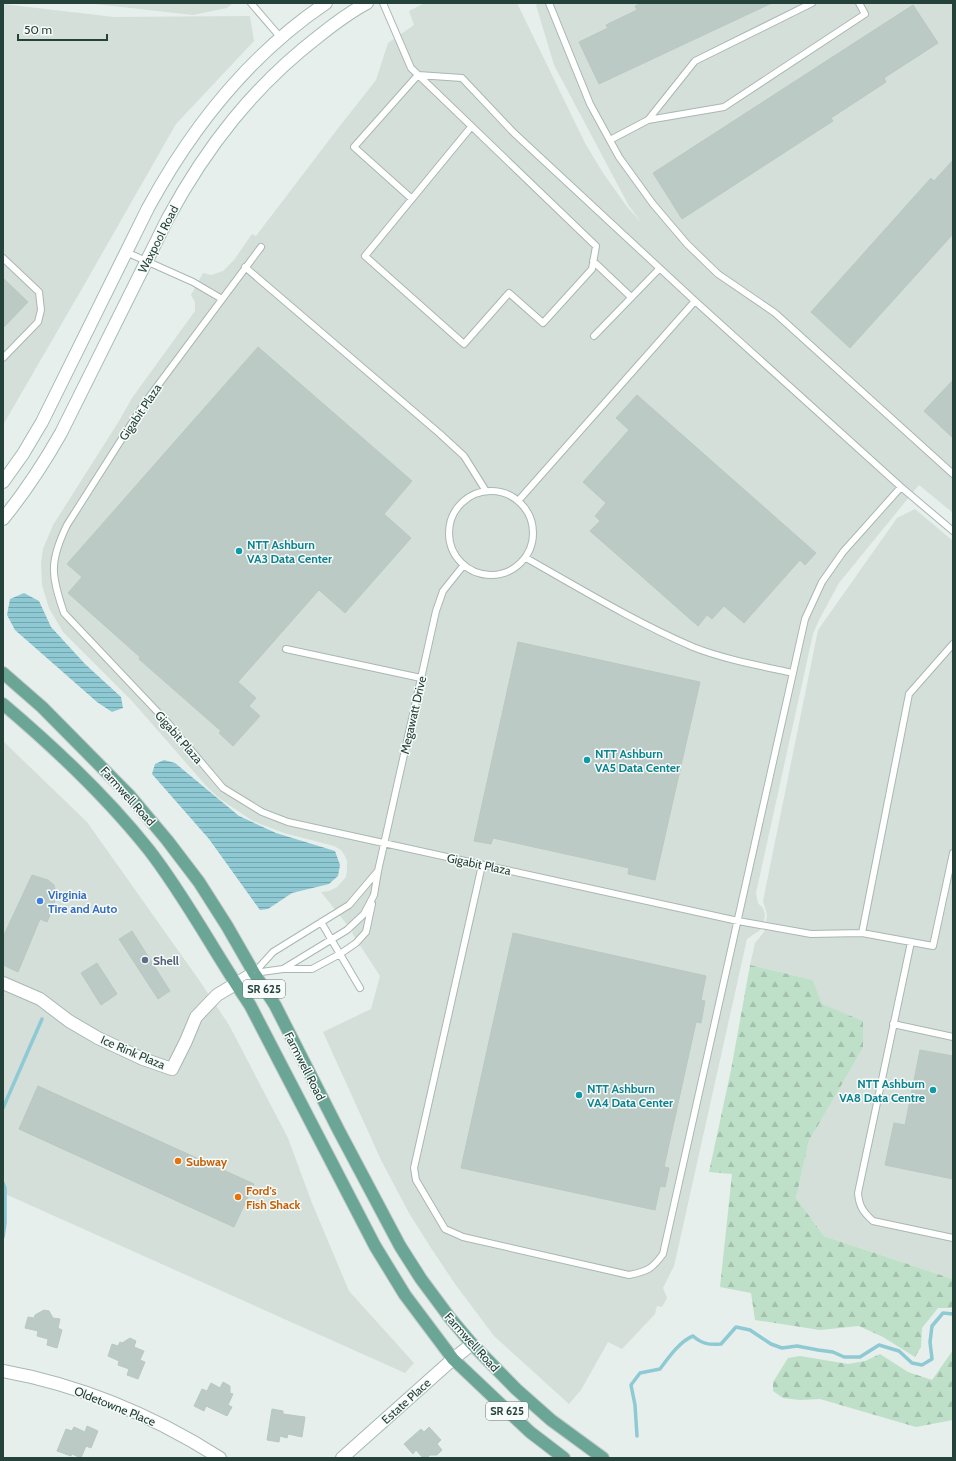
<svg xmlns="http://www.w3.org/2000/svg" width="956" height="1461" font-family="Cabin,sans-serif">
<defs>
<pattern id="forest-firs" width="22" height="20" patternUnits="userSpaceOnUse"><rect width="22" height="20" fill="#bfe0c8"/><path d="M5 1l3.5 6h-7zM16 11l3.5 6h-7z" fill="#a4c1ad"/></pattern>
<pattern id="water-rules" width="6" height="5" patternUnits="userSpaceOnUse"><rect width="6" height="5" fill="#8ec9d4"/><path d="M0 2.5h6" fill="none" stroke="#74a5ad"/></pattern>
</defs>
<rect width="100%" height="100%" fill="#e6efeb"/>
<path fill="#d4dfda" d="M86,3H233L227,8L193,15Z
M425,3H517L585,143L603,173L628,208L641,222L629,206L554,65L536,5L540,3H953V513L919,485L839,583L819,620L813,634L756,893L758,903L763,908L765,914L764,924L760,930L747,939L677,1253L674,1266L663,1288L667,1298L662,1307L657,1306L655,1314L622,1349L608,1342L581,1390L569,1404L494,1336L455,1284L431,1248L409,1213L381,1160L323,1032L371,1009L380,976L352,933L353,932L321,892L329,891L337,887L346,877L347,870V861L345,856L341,850L334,846L284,833L253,821L220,799L208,788L132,701L63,632L49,608L42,585L41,563L43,549L53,525L119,421L132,398L195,311V302L191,295L203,273L211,275L223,271L234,260L252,234L256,236L259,232L339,127L376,80L388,43L414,25L409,11Z
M3,4L114,17L250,16L254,41L176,124L83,287L3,425Z
M915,509L953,541V1279L824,1236L796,1198L809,1141L863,1048L822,1004L813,980L750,965L755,943L764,932L767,915L763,901L818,630L897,518Z
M3,741L87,822L199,980L229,1025L288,1138L312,1203L349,1291L414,1363L405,1373L3,1193Z"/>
<path fill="url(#forest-firs)" d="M750,965L813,980L822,1004L863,1021V1048L809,1141L796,1198L824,1236L953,1279V1308H938L922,1328L921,1347L915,1357L883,1337L859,1326L820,1330L755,1320L751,1293L720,1287L732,1174L709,1172L731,1070Z
M953,1350V1420L916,1427L820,1399L800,1400L783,1398L773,1391V1382L788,1358L800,1356L848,1364L865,1361L880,1354L908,1372L932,1380Z"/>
<path fill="url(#water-rules)" d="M24,593L39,601L51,627L85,664L121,697L123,708L112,712L97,702L15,630L7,615L10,599Z
M164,760L175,763L239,816L276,833L335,851L340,865L338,876L329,884L292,893L268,909L260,910L209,839L152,774L155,764Z"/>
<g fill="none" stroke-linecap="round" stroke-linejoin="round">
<path stroke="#8ec9d4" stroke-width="3.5" d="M3,1108L42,1019
M3,1183L5,1188V1223L3,1237
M637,1436L635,1405L631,1385L640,1373L660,1369C668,1358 680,1341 693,1336C702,1344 709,1345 721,1344L736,1327L750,1330L771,1344L782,1348L797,1346L818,1350L833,1352L844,1357H860L879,1345L899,1351L912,1363L922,1365L932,1359L930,1342L932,1326L943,1313L953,1314"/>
</g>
<path fill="#bbcac4" stroke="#b8c9c2" d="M642,3H772L599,84L579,42L608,28L606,25L637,10L635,6Z
M913,5L938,43L884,78L886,82L831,118L833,121L682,219L653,173Z
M953,160V234L850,348L811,312L931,178L934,181Z
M3,278L28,302L3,328Z
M258,347L412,481L384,514L411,538L345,613L319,590L238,682L256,698L249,706L260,716L233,746L219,733L221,731L139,659L140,657L68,593L82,577L67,564Z
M953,380V438L924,411Z
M637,395L816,553L805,565L800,560L744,623L724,606L712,619L707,615L698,626L590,531L600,521L595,516L606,503L583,482L629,430L616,418Z
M518,642L700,682L655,880L628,874L629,868L493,838L491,844L474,841Z
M32,875L48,880L54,885L56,893L54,906L47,922L40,919L18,972L3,965V937Z
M132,931L170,991L158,999L119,939Z
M513,933L706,976L701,1000L705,1001L701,1023L696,1022L664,1167L669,1168L665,1187L660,1186L655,1210L461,1168Z
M97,963L117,994L101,1005L81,973Z
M920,1050L953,1056V1179L885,1165L894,1123L905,1125Z
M38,1086L254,1184L234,1227L19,1129Z
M44,1310L49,1311L53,1318L60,1319L58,1328L62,1330L57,1348L47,1345L48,1339L37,1336L38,1331L25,1328L28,1317L34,1318L35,1315Z
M130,1338L136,1341L134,1347L144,1351L140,1360L145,1362L138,1379L127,1375L129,1369L118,1365L119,1361L108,1356L112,1344L118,1346L120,1342L122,1343Z
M223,1382L230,1386V1393L233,1394L228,1405L232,1407L227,1416L206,1406L204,1411L194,1406L202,1389L207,1391L211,1383L220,1388Z
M272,1409L283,1411V1414L305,1417L302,1437L288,1434L287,1438L280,1436L279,1442L267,1440Z
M87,1426L98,1431L91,1448L86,1446L81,1458L72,1454L71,1456L57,1451L66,1429L72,1431L74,1427L85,1432Z
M429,1427L441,1440L437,1444L442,1450L437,1455H430L427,1458H423L416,1450L413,1454L404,1444L421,1429L424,1432Z"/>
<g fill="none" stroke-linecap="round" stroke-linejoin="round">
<defs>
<path id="lane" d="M251,3L281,38
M383,3L411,68L596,246L592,269L543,323L509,293L464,344L365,256L471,127
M549,3L590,104L619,157L653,204L687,244L718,274L775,313L953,474
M812,3L695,61L648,120L724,107L865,14L859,3
M610,140L648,120
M412,199L354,147L418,75L462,78L514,133L695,301
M261,247L144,404L67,525C49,562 51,575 64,613L168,723L223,788L262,812L288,822L738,921L811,934L862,933L909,694L953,644
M126,252L193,282L222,299
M3,258L39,292L41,310L38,322L3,358
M593,261L631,297
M245,267L439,433L464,456L486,491
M594,336L659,269
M449 533a42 42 0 1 1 84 0a42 42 0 1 1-84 0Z
M518,501L695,301L901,487L953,531
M526,558C581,589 635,622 693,647C723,659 761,666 793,673
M286,649L421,678
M482,865L414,1168L416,1180L445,1229L463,1237L629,1275C648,1271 652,1269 663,1254L805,619L822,582L843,552L901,487
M321,922L360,988
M862,933L933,946L953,853
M911,942L858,1193C859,1206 863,1212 873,1221L953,1238
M284,969H312L340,954L356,943L366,932L372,904
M254,973L283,969L347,930L364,914L374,895L378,871L436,611L443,591L463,566
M254,973L273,952L349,905L377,872
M893,1024L953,1037"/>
<path id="street" d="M3,983L40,999L69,1021L98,1038L143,1059L172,1069L186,1041L196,1017L217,995L254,973
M3,1371C80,1385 154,1416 220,1458
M342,1458L453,1359L472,1344"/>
<path id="secondary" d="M3,482L23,454L42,422L148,208C192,127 249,55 326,3
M3,519C25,492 44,463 61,433L168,218C207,146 254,86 319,36C334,24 350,12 367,3"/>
<path id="primary" d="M3,673L42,707L130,796L167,840L199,882L227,926L254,973L275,1005L339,1131L400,1246L421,1279L450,1318L472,1344L516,1389L551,1420L603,1458
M3,704C55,748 106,796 149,850C187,899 215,954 250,1005L375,1246L405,1295L453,1359L530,1432L564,1458"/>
</defs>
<use href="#lane" stroke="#a8b8b2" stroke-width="8"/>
<use href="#street" stroke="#a8b8b2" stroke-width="14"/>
<use href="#secondary" stroke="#a4bbb3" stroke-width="14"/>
<use href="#primary" stroke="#c2cac8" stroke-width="14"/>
<use href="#lane" stroke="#fff" stroke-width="6"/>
<use href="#street" stroke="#fff" stroke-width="12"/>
<use href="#secondary" stroke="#fff" stroke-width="12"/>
<use href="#primary" stroke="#6aa596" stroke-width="12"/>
</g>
<g fill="#0f9aa8" stroke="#f7fbf9" stroke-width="1.5">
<circle cx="239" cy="551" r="4"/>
<circle cx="587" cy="760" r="4"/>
<circle cx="933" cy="1090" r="4"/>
<circle cx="579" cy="1095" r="4"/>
</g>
<circle fill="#3f7fe0" stroke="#f7fbf9" stroke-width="1.5" cx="40" cy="901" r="4"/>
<circle fill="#5c6f8a" stroke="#f7fbf9" stroke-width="1.5" cx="145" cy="960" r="4"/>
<g fill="#e8710a" stroke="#f7fbf9" stroke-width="1.5">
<circle cx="178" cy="1161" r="4"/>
<circle cx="238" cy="1197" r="4"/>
</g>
<g text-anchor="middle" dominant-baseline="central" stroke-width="3" stroke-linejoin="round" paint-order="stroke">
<g fill="#f7fbf9" stroke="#637a73" stroke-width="1">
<rect x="243" y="980" width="42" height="18" rx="3"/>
<rect x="486" y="1402" width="42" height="18" rx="3"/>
</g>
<g font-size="11" font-weight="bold" fill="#24423a">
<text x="264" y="989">SR 625</text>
<text x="507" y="1411">SR 625</text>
</g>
<g font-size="12" fill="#24423a" stroke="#f7fbf9">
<text transform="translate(158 239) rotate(-63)">Waxpool Road</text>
<text transform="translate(140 412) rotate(-56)">Gigabit Plaza</text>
<text transform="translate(413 715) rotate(-77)">Megawatt Drive</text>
<text transform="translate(179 737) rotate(49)">Gigabit Plaza</text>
<text transform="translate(128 796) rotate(48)">Farmwell Road</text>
<text transform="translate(479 864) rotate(12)">Gigabit Plaza</text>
<text transform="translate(133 1052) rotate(23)">Ice Rink Plaza</text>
<text transform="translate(305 1066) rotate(63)">Farmwell Road</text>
<text transform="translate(472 1342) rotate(48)">Farmwell Road</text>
<text transform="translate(406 1401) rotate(-42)">Estate Place</text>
<text transform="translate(115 1406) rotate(22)">Oldetowne Place</text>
</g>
<g font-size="12" font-weight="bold" fill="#0d838f" stroke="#f7fbf9" text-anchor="start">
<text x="247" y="544">NTT Ashburn<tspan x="247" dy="14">VA3 Data Center</tspan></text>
<text x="595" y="753">NTT Ashburn<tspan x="595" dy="14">VA5 Data Center</tspan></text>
<text x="925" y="1083" text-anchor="end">NTT Ashburn<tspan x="925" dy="14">VA8 Data Centre</tspan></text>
<text x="587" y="1088">NTT Ashburn<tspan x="587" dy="14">VA4 Data Center</tspan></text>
</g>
<g font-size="12" font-weight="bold" fill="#366cbe" stroke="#f7fbf9" text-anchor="start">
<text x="48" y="894">Virginia<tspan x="48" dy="14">Tire and Auto</tspan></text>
</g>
<g font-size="12" font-weight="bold" fill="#4e5e75" stroke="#f7fbf9" text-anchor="start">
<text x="153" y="960">Shell</text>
</g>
<g font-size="12" font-weight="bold" fill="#c56008" stroke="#f7fbf9" text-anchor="start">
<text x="186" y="1161">Subway</text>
<text x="246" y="1190">Ford's<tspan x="246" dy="14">Fish Shack</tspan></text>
</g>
</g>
<rect width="956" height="1461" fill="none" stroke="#24423a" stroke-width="8"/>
<path d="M18 34v6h89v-6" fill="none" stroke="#24423a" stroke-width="2"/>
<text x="24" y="34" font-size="12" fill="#24423a" stroke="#f7fbf9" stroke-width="3" paint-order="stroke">50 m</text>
</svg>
